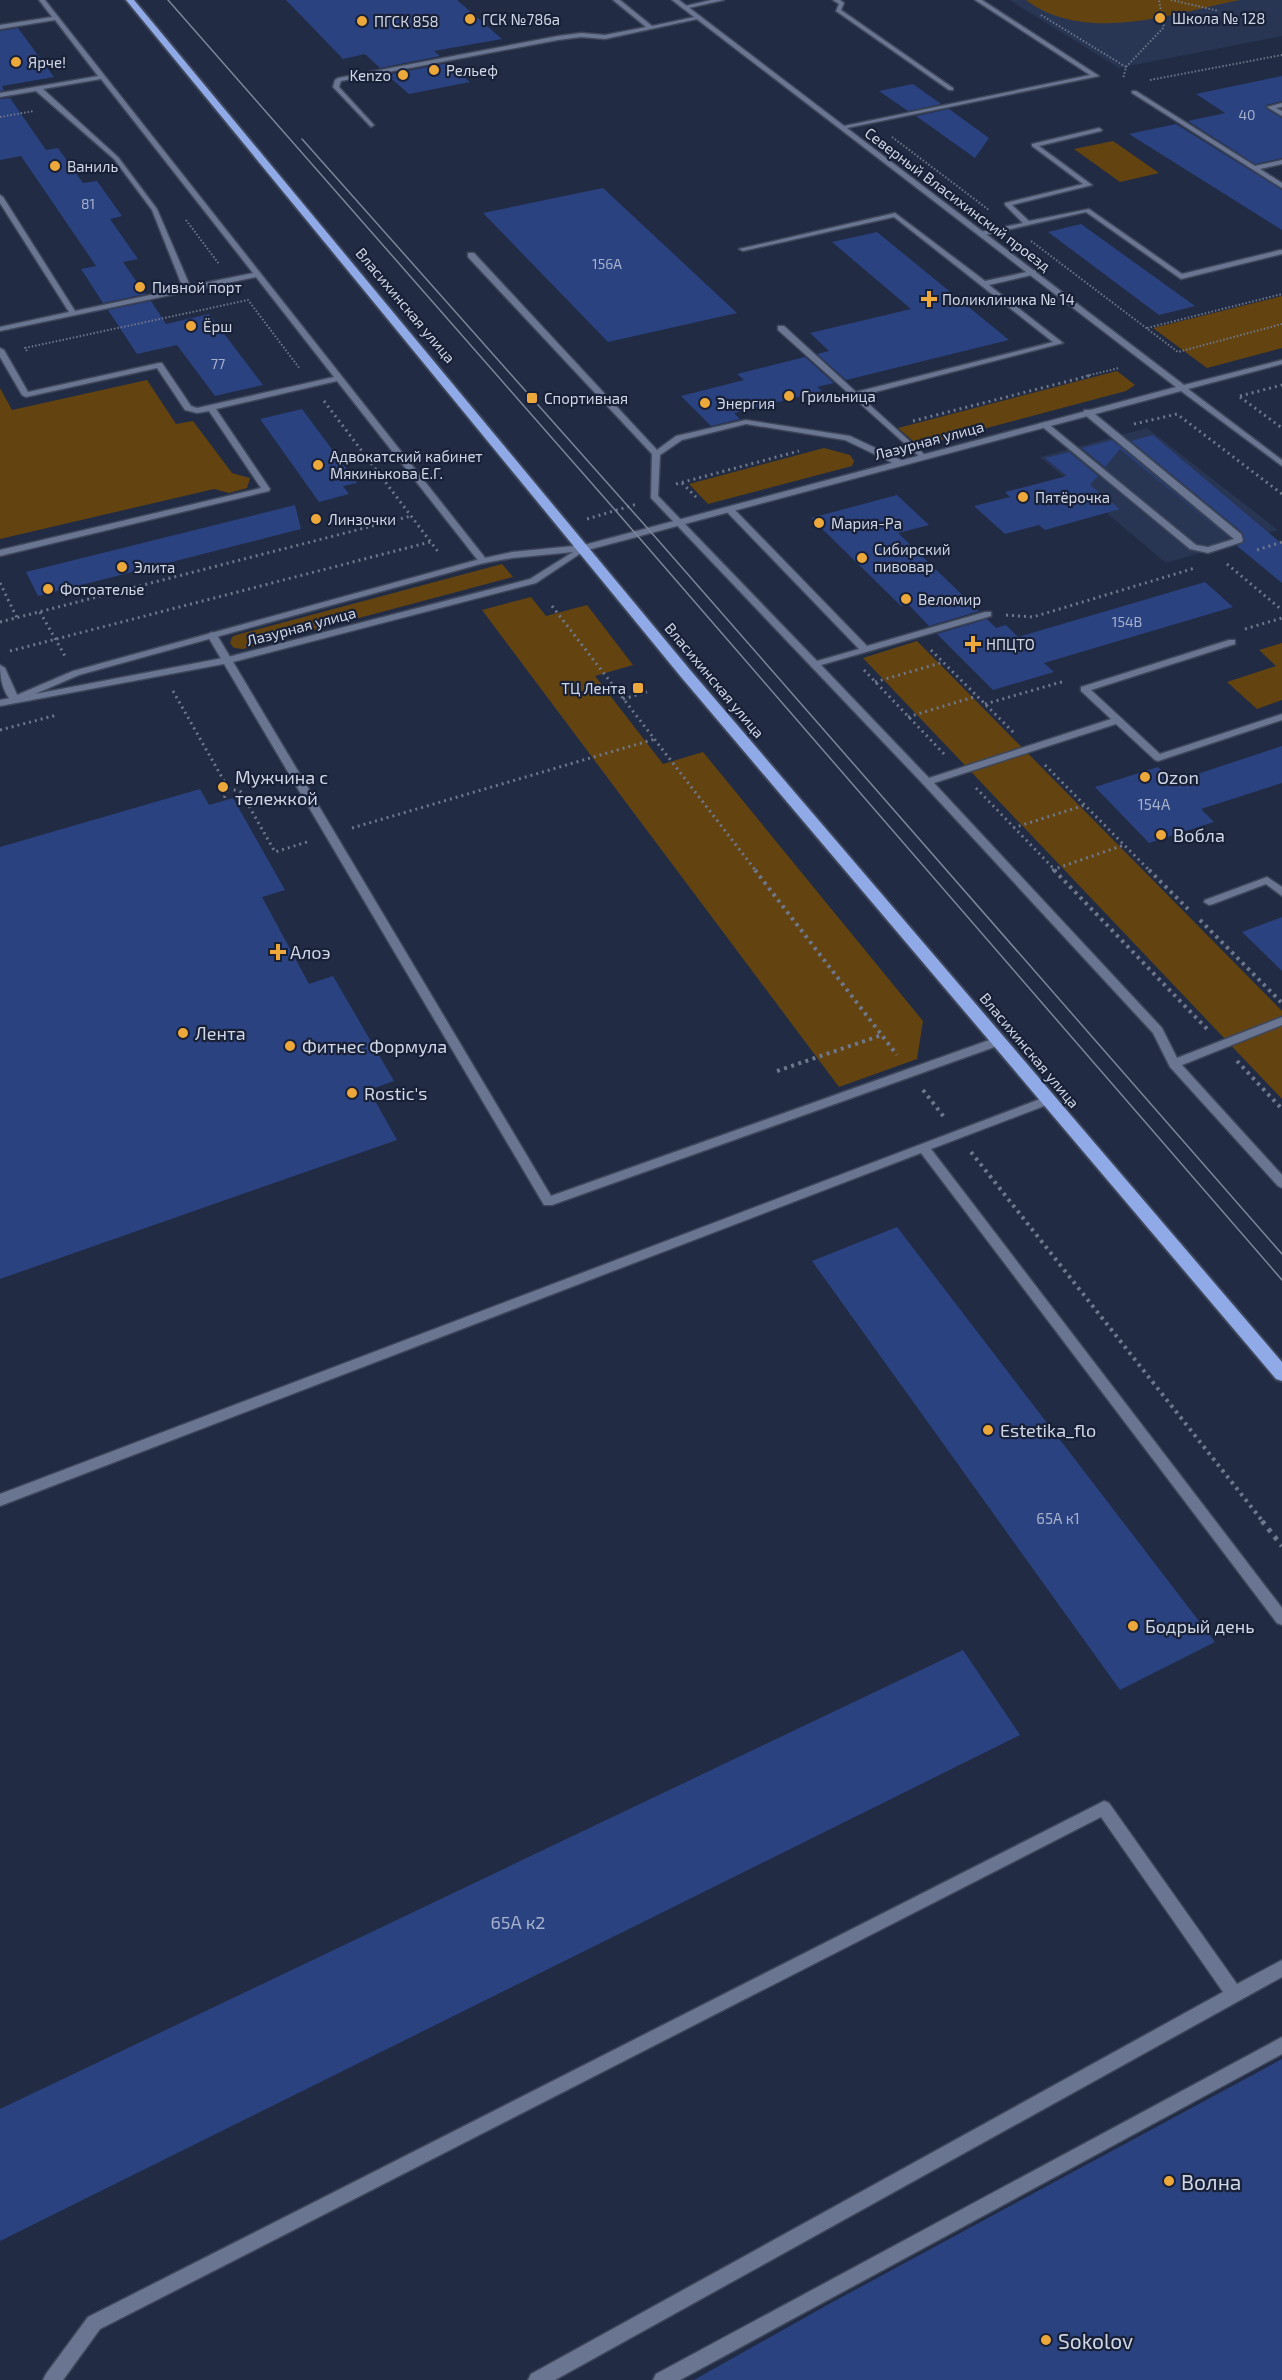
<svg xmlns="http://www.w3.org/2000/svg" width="1282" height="2380" font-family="'Exo 2',sans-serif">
<rect width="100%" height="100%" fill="#212b43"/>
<path fill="#283553" d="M1009,0H1282V36L1119,68Z
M1147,428L1278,530L1166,563L1040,457Z"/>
<path fill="#634411" d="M1026,0H1240C1175,13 1085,45 1026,0Z
M1113,141L1159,173L1120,182L1074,149Z
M1282,296V348L1207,368L1153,328Z
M1117,371L1135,385L1126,391L919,446L898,428Z
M147,380L176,424L193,421L232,473L250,478L247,488L229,493L214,489L0,539V388L12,410Z
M824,448L850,455L854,461L852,466L708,504L689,484Z
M502,564L513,577L243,649L234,648L230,643L232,637L236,635Z
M531,597L546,616L587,605L633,665L595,676L663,764L703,752L923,1021L917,1059L839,1087L482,610Z
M917,641L1282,1011V1099L863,658Z
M1282,643V700L1257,709L1227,682L1276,666L1259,650Z"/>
<path fill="#2b4280" d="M286,0H457L502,39L434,51L440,56L380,68L365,54L343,59Z
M18,28L54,77L2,86L4,90L0,91V31Z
M448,63L470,82L409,94L387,75Z
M1282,76V101L1266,105L1265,108L1282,118V158L1255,164L1188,121L1225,113L1196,94Z
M913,84L941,104L908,111L879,91Z
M10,98L46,150L58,148L83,183L97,181L122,216L110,219L138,259L123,262L145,294L103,303L81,269L96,266L21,156L0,160V99Z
M949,109L989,138L975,158L916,116Z
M1176,124L1282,190V230L1129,134Z
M603,188L737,313L608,342L483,213Z
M1081,224L1195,306L1159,315L1048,232Z
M877,232L1009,340L846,380L817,354L829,351L810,333L911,309L832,242Z
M151,301L166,324L209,314L263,385L215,396L177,345L137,354L108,310Z
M805,357L834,383L817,387L822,391L734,413L740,419L711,426L681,396L744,380L737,374Z
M302,409L357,483L343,486L349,494L319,502L260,419Z
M1153,435L1282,544V583L1237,546L1245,541L1242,532L1131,441Z
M1112,440L1229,538L1120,449L1105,467L1082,448Z
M1069,452L1098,476L1090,485L1120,509L1045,530L1039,525L1005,534L974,506L1010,497L1005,492L1067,476L1045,458Z
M897,495L929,525L898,533L979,611L929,626L908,604L901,606L811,518Z
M295,505L301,529L38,596L26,572Z
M1205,582L1233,607L1044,663L1054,672L993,690L937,634L987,619L996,628L1006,625L1018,637Z
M1282,746V783L1201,809L1214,822L1149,843L1095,787L1158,767L1173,782Z
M200,789L209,805L233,798L285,890L262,897L309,984L333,976L394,1081L369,1090L397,1140L0,1279V847Z
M1282,917V971L1242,932Z
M897,1227L995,1355L1215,1642L1120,1690L812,1261Z
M963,1650L1020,1735L0,2241V2109Z
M1282,2059V2380H694L829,2304Z"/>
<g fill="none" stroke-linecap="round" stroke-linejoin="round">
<defs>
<path id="service" d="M39,0H45L486,559V563H480L337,381L216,409L270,489L269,491L0,556V550L261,488L209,411L197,413L185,410L157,368L26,397L22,395L0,357V348L4,350L28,392L159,363H162L191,406L197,408L334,377L256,277L0,331V327L69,312L0,203V195L3,197L75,311L183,288L152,210L114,159L36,91L0,97V93L98,76L55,20L0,29V25L52,17ZM101,79L253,273L190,286L157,209L118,157L43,89Z
M613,0H620L652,26L699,16L702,18L605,39L581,37L558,40L341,81L339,87L373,124L374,125L371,127L333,87L335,80L338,78L558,36L581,33L605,35L646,27Z
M711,0H724L684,9L681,7Z
M833,0H840L844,3L841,10L953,88V90H949L836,11L839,4Z
M975,0H982L1099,76L842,129L841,128L844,126L1090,75Z
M1132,91H1136L1255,166L1282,160V164L1260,169L1282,183V188L1132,93Z
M1282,103V107L1276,108L1282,111V116L1267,107Z
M1099,128L1102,130L1101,131L1039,146L1092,185L1012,205L1029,221L1089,209L1182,274L1280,250H1282V254L1181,279L1086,212L980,236V232L1023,223L1005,205V203L1083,184L1032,146V144Z
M895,213L985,281L1036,270V274L989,285L1063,343L860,396L925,455V459H922L778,330V326H784L856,392L1053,342L894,217L743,251L739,249Z
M468,253H474L657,450L676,436L746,420L850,436L903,461V465H897L845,440L746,424L682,440L660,455L658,496L817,661L859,649L727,512V508H733L867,646L985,612H991V616L821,665L929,778L1111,719L1081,691V687L1229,640H1235V644L1091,690L1160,754L1282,714V720L1158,761L1155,760L1116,724L934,783L1162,1028L1177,1058L1282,1017V1025L1182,1065L1282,1175V1188L1278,1186L1170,1067L1153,1033L923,784L651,498L652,454L468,257Z
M1084,410H1090L1241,534L1243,540L1242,542L1208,553L1190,549L1039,424L1046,422L1196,545L1208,547L1234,539L1084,414Z
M212,632L217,635L551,1196L995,1038L999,1037L1005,1041L1003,1044L552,1205H544L207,635Z
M0,665L5,668L19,699L17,701L14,702C3,696 0,677 0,665Z
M1267,877L1282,887V896L1266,884L1213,904L1209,905L1204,902L1205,900Z
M1048,1096L1052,1097L1054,1100L1052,1103L931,1149L1282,1608V1625L1277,1623L921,1153L0,1506V1494Z
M1104,1801L1109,1803L1237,1984L1282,1960V1977L555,2380H528L531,2374L1223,1992L1101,1817L100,2329L63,2380H43L46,2374L88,2317Z
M1282,2037V2054L680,2380H653L656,2374Z"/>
<path id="minor" d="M672,0H679L1184,385L1282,360V364L1188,389L1282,460V466L1181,391L584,551L536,583L229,663L0,706V700L10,698L73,671L480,559L512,552L584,545L1176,387ZM573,552L530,579L228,657L35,694L79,675L484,563L512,558Z"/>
<path id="trunk" d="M126,0H134L691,671L1282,1362V1381L1276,1379L681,677Z"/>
</defs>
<use href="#service" stroke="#3e465a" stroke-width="3"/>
<use href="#minor" stroke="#3e465a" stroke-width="3"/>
<use href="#trunk" stroke="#3e465a" stroke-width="4"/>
<path stroke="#6e778b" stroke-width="2" stroke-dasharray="1.5 2" stroke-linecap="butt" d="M1171,0L1219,11
M1041,15L1126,67L1123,79
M1126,67L1164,27L1159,0
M1150,80L1282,55
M0,117L34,111
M892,137L989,210
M186,220L219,264
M1031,241L1178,352L1282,324
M1147,328L1282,294
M27,351L25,348L248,300L300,369
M1086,376L1119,368"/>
<path stroke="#6e778b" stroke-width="3" stroke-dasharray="2 4" stroke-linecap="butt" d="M1240,396L1282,385
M1240,397L1282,428
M324,401L439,553
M913,421L1092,375
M1134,424L1177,414L1282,494
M682,483L696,497
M676,484L799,451
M587,519L637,504
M1257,550L1282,542
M1227,564L1282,610
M0,583L17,618
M552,606L756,871
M40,612L65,656
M1006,615L1033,617L1195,568
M0,622L411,516
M1245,629L1282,618
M931,650L1015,734
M10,651L430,542
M864,670L946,756
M875,682L944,662
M173,691L228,788L223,801
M623,699L647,692
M985,704L1065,681
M908,717L977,696
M0,730L57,715
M1045,765L1150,871
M228,788L241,792L275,852L310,841
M976,788L1056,871
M352,828L655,739
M1013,828L1085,805
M1052,870L1124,845"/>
<path stroke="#6e778b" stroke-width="4" stroke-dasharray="3 4.5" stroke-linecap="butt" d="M755,870L897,1055
M1054,870L1207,1029
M1149,870L1188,909
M1200,920L1281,1002
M1237,1061L1282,1109
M777,1071L882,1035
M923,1090L944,1117
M971,1152L1264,1523"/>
<path stroke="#6e778b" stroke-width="5" stroke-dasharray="4 6" stroke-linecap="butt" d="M1262,1521L1282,1546"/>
<use href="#service" fill="#697591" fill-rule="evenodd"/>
<use href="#minor" fill="#697591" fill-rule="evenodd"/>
<use href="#trunk" fill="#90aae8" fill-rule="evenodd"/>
<path stroke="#7d8599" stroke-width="1.5" d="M168,0L616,511L1282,1280
M302,139L650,531L1282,1254"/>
</g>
<g fill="#eda83b" stroke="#182138" stroke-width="2">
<circle cx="1160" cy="18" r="6"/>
<circle cx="470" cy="19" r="6"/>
<circle cx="362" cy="21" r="6"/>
<circle cx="16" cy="62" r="6"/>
<circle cx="434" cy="70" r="6"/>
<circle cx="403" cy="75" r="6"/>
<circle cx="55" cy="166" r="6"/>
<circle cx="140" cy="287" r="6"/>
<path d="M926 290h6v6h6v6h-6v6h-6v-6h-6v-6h6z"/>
<circle cx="191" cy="326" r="6"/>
<circle cx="789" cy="396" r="6"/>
<rect x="526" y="392" width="12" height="12" rx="3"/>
<circle cx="705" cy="403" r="6"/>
<circle cx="318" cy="465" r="6"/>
<circle cx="1023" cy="497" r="6"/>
<circle cx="316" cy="519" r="6"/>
<circle cx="819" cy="523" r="6"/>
<circle cx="862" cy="558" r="6"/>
<circle cx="122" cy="567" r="6"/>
<circle cx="48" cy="589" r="6"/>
<circle cx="906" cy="599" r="6"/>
<path d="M970 635h6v6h6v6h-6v6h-6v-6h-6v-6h6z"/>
<rect x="632" y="682" width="12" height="12" rx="3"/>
<circle cx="1145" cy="777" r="6"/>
<circle cx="223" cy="787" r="6"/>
<circle cx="1161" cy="835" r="6"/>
<path d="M275 943h6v6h6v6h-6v6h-6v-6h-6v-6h6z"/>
<circle cx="183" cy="1033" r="6"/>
<circle cx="290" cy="1046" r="6"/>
<circle cx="352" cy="1093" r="6"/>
<circle cx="988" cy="1430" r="6"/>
<circle cx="1133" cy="1626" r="6"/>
<circle cx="1169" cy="2181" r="6"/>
<circle cx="1046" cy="2340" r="6"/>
</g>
<g text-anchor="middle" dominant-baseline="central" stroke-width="4.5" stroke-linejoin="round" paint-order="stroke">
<g font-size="14" fill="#a6b1cc">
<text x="1247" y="114">40</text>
<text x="88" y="203">81</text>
<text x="607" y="263">156А</text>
<text x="218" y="363">77</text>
<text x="1127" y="621">154В</text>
</g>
<g font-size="15" fill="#cfd6e6" stroke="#182138" text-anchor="start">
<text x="1172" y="18">Школа № 128</text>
<text x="482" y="19">ГСК №786а</text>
<text x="374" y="21">ПГСК 858</text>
<text x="28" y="62">Ярче!</text>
<text x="446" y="70">Рельеф</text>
<text x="391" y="75" text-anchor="end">Kenzo</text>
<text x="67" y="166">Ваниль</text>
<text x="152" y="287">Пивной порт</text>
<text x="942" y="299">Поликлиника № 14</text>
<text x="203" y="326">Ёрш</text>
<text x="801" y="396">Грильница</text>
<text x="544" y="398">Спортивная</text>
<text x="717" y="403">Энергия</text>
<text x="330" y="456">Адвокатский кабинет<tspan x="330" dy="17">Мякинькова Е.Г.</tspan></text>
<text x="1035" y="497">Пятёрочка</text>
<text x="328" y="519">Линзочки</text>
<text x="831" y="523">Мария-Ра</text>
<text x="874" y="549">Сибирский<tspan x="874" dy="17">пивовар</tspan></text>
<text x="134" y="567">Элита</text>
<text x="60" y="589">Фотоателье</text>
<text x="918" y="599">Веломир</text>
<text x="986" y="644">НПЦТО</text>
<text x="626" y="688" text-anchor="end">ТЦ Лента</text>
</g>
<g font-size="15" fill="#cfd6e6" stroke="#182138">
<text transform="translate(958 199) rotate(37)">Северный Власихинский проезд</text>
<text transform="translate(406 305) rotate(50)">Власихинская улица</text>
<text transform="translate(929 440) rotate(-15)">Лазурная улица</text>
<text transform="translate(301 626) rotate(-15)">Лазурная улица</text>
<text transform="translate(715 680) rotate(50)">Власихинская улица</text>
<text transform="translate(1030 1050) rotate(50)">Власихинская улица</text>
</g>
<g font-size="15" fill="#a6b1cc">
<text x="1154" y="804">154А</text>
<text x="1058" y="1518">65А к1</text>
</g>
<g font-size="18" fill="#cfd6e6" stroke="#182138" text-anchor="start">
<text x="235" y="777">Мужчина с<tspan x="235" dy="21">тележкой</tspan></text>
<text x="1157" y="777">Ozon</text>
<text x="1173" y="835">Вобла</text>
<text x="290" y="952">Алоэ</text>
<text x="195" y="1033">Лента</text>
<text x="302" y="1046">Фитнес Формула</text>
<text x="364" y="1093">Rostic's</text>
<text x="1000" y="1430">Estetika_flo</text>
<text x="1145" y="1626">Бодрый день</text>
</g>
<g font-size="18" fill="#a6b1cc">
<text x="518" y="1922">65А к2</text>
</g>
<g font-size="21" fill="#cfd6e6" stroke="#182138" text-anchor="start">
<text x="1181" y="2181">Волна</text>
<text x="1058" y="2340">Sokolov</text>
</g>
</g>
</svg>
